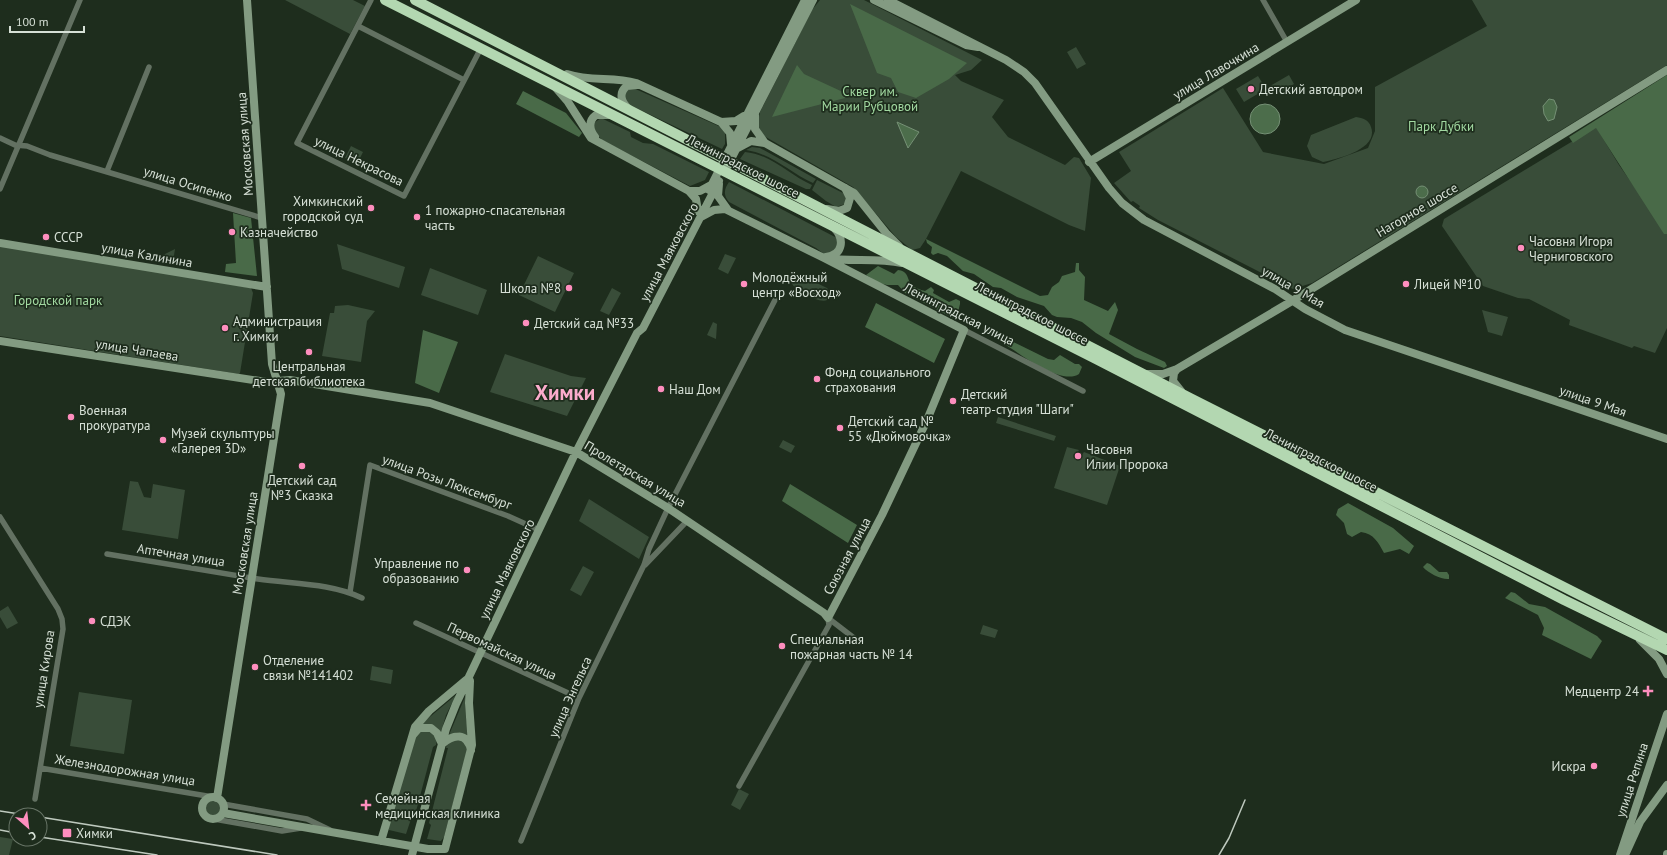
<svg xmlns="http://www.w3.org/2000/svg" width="1667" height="855" font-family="'PT Sans',sans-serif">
<rect width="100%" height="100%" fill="#1e2d1d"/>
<path fill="#394d39" d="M285,0H353L365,6L350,34Z
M820,0H864L982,60L971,70L955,75L961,81L1004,100L992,117L1008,137L1065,165L1074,157L1079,158L1091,178L1085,231L1069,225L961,171L926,239L920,248L912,250L896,237L853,187L764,136L757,126L760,112L812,10Z
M1472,0H1667V65L1312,283L1293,289L1158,220L1139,208L1140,206L1133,201L1131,202L1114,183L1131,171L1119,152L1223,88L1263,152L1324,164L1368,148L1375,131V87L1487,26Z
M1076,47L1086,64L1077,69L1067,52Z
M1289,75L1294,84L1276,95L1270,86Z
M1258,76L1266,89L1244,102L1236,89Z
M631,87L723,128L725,131V144L722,149L628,104L624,95Z
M1356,117C1363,118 1369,120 1371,127C1379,149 1338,159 1323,162L1312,157L1307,146L1311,135Z
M601,118L630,132L631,137L643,143L653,144L709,172L705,180L690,186L602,140L594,131V123Z
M1596,127L1619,165L1667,233V328L1655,353L1634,346L1632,348L1569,325L1570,320L1529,299L1518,298L1483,286L1442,226L1444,219Z
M351,146L363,152L357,164L345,158Z
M752,147L760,148L816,179L813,183C790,173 773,154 746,150Z
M745,152C771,154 789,175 812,185L810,189H806L740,159Z
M817,180L843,193L846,197L845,204L836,207L826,201L812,190Z
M729,182L837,238L838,244L834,251L824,254L816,248L729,202C723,195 724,189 729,182Z
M337,244L405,267L399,288L342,269Z
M0,245L251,288L253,293L240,373L239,374L0,336Z
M175,249L173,262L155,259Z
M725,254L736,258L728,274L718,269Z
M538,256L574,273L555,312L519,295Z
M430,268L487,290L478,315L421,295Z
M797,275H800L827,288L830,292L827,300C820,304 792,290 791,281Z
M612,288L621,293L609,315L600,311Z
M348,305L375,311L367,321L361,362L322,356L330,313H334L335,306Z
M1482,310L1508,317L1502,336L1488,332Z
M713,322L717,324L716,339L707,335Z
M505,354L571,376L586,378L567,416L490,392Z
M998,417L1056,436L1054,441L996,423Z
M783,440L795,446L791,453L779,447Z
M1067,447L1079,450L1074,457L1078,460L1084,452L1120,466L1107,505L1054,488Z
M130,481L138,482L144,497L151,498L153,484L185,490L178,539L122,530Z
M589,499L649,537L639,559L579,521Z
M583,566L594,572L581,596L570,590Z
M8,606L18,623L7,629L0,617V611Z
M983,625L998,630L995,638L980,634Z
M372,666L393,670L391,684L370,680Z
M79,692L132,700L124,754L70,746Z
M456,695L446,715L441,732L433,725L419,726Z
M465,697L466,718L470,738L458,732L449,735Z
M420,730L431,731L437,740L436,745L433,747L414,819H411L406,834L389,830L388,827L414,739Z
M460,739L468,747L444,837L441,841L427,839L431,825L429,823L448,748H446L447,743Z
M739,789L749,794L740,810L731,805Z
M204 808a9 9 0 1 1 18 0a9 9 0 1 1-18 0Z
M0,837L13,839L9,855H0Z"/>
<path fill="#496a48" d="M850,4L967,63L949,79L916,98L898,92L891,78L877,73Z
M797,65L804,74L845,93V98L772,117Z
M1667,75V234H1664L1596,128L1573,143L1569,137Z
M523,91L566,113L582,133L579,137L516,104Z
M233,213L251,218L257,276L225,272L226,264L236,263Z
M926,239L1040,296L1048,295L1052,287L1059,282L1062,276L1075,272L1076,263H1079V270L1085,277L1084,300L1108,311L1115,302L1118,310L1109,334L1137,349L1165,362L1167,366L1164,368L1135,357L1096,333L1082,322L1071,318L1057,317L1052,315L1044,306L1017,297L1001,288L993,287L974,274L963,271L947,256L938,253L933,255L931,253L932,247L927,243Z
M878,266L894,274L898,270C907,271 907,276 910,283C912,287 921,290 925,291L931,287L934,290L933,293L949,302L956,299L960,301V304L957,316L953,318L905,293L898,285H887L879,283L866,275Z
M876,303L945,339L934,363L865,327Z
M423,330L458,342L439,393L415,383Z
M1003,337L1048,359L1054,360L1060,355L1075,364H1079L1082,367L1079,374C1061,386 1019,353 1003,343Z
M790,484L857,525L848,543L782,501Z
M1348,503L1393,528L1414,546L1409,554L1400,549L1384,553C1378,542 1374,534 1361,532L1352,537L1347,534L1344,523L1336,515L1338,509Z
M1427,563L1430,564L1439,572H1447L1449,575V579C1442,580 1428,573 1423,567Z
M1511,592L1515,593L1529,604L1545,607L1597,636L1602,641L1591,659L1542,635L1544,628L1538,615L1505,598Z"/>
<path fill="#4c6d4b" stroke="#759075" d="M1549,99L1554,100L1557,107L1554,119L1548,121L1544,114L1543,106Z
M1250 119a15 15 0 1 1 30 0a15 15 0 1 1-30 0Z
M897,122L919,132L908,148Z
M1416 192a6 6 0 1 1 12 0a6 6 0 1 1-12 0Z"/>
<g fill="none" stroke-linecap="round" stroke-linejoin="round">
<path stroke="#637162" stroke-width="5.5" d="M371,0L297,143L404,196L481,48
M1263,0L1287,42
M358,26L464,80
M0,138L15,145L27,146L50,155L262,218
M107,171L149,67
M0,189L80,0
M964,330L1083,391
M0,517L58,609L62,619L63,629L35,799
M107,554C157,562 207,571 258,579C292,584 331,583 362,598
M645,565L687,521
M350,592L370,465L508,516L539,530
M828,618L854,638
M416,623L579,698
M40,768L213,797
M739,786L829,625L828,618
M223,804L307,819L330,830
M214,819L282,831L301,828
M521,841L579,698L644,565L649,549L668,508L775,300"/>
<path stroke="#839b82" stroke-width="8" d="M874,0L966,45L978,47
M888,0L1006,60L1024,72L1035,83L1109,188L1122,203L1144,220L1275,289L1305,309L1345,330L1667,439
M567,74C591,82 614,76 636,83L721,122L730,133L731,144
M555,87L568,102L591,138L689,191L696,199L698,211
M629,109C621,102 618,93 627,86L637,85
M755,115V129L765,143
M721,122L736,121L744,116
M595,137C589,129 588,121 596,115H609
M736,149L751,141L765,143L854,193L886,233L899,246
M1089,162L1356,0
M727,167L813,0
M719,184L718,196L728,210
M709,190L805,0
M689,191H700L711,185
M827,209L839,211L847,208L850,198L845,188
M701,217L714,210L725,209L824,258C850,262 876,258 902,263
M0,243L267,287
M826,257C843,255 845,239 834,228
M0,341L266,382L290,380L430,403L576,452L668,508L824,613L828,618L882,515L927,420L964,330L824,258
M1177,369L1174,373L1173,381L1181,391
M1145,374H1163L1177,369L1292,301L1667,70
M1640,640L1659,659L1667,674
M413,735L419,728H431L437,733L442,744
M442,744C453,734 467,732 471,750
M202 808a11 11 0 1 1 22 0a11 11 0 1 1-22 0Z
M217,798L281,394L272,364L247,0
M223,813L428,849H445L472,745L469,703L470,681
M381,841L415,727L429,711L466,680
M412,855L446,729L456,704L573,458L637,333L643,328L719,181
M1620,855L1667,714
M1625,855L1640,822L1667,785
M1667,855V854"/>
<path stroke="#b3d7b1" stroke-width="10" d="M385,0L1094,358L1564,600L1667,650
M415,0L1190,398L1667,639"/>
<path stroke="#bec9be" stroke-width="1.5" d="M0,811L26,815
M40,817L277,855
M0,830L16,833
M40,837L157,855
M1219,855L1229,838L1245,800"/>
</g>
<g fill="#fe8ebe" stroke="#1e2d1d" stroke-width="1.5">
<circle cx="1251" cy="89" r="4"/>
<circle cx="371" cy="208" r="4"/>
<circle cx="417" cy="217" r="4"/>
<circle cx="232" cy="232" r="4"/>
<circle cx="46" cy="237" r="4"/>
<circle cx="1521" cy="248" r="4"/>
<circle cx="744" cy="284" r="4"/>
<circle cx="1406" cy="284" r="4"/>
<circle cx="569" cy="288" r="4"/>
<circle cx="526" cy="323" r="4"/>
<circle cx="225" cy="328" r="4"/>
<circle cx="309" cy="352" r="4"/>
<circle cx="817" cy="379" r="4"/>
<circle cx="661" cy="389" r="4"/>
<circle cx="953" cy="401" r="4"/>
<circle cx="71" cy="417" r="4"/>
<circle cx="840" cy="428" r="4"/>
<circle cx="163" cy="440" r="4"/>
<circle cx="1078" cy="456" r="4"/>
<circle cx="302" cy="466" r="4"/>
<circle cx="467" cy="570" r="4"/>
<circle cx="92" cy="621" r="4"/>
<circle cx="782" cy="646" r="4"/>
<circle cx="255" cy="667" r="4"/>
<path d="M1646 685h4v4h4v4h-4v4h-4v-4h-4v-4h4z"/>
<circle cx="1594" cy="766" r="4"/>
<path d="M364 799h4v4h4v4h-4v4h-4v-4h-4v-4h4z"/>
<rect x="62" y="828" width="10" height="10" rx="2"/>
</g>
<g text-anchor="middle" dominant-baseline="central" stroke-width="3.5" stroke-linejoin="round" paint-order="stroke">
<g font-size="13" fill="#d6e0d6" stroke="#1e2d1d">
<text transform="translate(1216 71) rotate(-31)">улица Лавочкина</text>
<text transform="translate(245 144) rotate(-94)">Московская улица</text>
<text transform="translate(359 161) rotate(26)">улица Некрасова</text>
<text transform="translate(743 166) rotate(27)">Ленинградское шоссе</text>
<text transform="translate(188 184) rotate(17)">улица Осипенко</text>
<text transform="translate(1417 210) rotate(-31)">Нагорное шоссе</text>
<text transform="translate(669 252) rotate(-62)">улица Маяковского</text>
<text transform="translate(147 255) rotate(10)">улица Калинина</text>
<text transform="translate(1293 287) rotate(30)">улица 9 Мая</text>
<text transform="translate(1032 313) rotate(27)">Ленинградское шоссе</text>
<text transform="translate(959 314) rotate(27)">Ленинградская улица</text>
<text transform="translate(137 350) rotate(9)">улица Чапаева</text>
<text transform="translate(1593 401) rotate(19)">улица 9 Мая</text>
<text transform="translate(1321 460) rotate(27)">Ленинградское шоссе</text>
<text transform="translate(635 474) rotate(31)">Пролетарская улица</text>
<text transform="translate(447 482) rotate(20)">улица Розы Люксембург</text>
<text transform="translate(245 543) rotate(-81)">Московская улица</text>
<text transform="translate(181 555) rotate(9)">Аптечная улица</text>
<text transform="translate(847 556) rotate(-62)">Союзная улица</text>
<text transform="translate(507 569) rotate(-64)">улица Маяковского</text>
<text transform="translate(502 651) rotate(25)">Первомайская улица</text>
<text transform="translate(44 669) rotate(-81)">улица Кирова</text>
<text transform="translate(570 697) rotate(-66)">улица Энгельса</text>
<text transform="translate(125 770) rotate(9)">Железнодорожная улица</text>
<text transform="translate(1632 780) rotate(-72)">улица Репина</text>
</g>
<g font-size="13" fill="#d6e0d6" stroke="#1e2d1d" text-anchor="start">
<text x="1259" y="89">Детский автодром</text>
<text x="363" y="201" text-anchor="end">Химкинский<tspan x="363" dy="15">городской суд</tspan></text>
<text x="425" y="210">1 пожарно-спасательная<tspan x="425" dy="15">часть</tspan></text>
<text x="240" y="232">Казначейство</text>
<text x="54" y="237">СССР</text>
<text x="1529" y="241">Часовня Игоря<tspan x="1529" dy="15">Черниговского</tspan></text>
<text x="752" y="277">Молодёжный<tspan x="752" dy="15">центр «Восход»</tspan></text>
<text x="1414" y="284">Лицей №10</text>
<text x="561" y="288" text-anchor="end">Школа №8</text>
<text x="233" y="321">Администрация<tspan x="233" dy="15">г. Химки</tspan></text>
<text x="534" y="323">Детский сад №33</text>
<text x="309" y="366" text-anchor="middle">Центральная<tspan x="309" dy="15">детская библиотека</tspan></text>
<text x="825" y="372">Фонд социального<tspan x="825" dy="15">страхования</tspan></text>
<text x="669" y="389">Наш Дом</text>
<text x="961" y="394">Детский<tspan x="961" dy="15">театр-студия "Шаги"</tspan></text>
<text x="79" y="410">Военная<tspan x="79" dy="15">прокуратура</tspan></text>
<text x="848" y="421">Детский сад №<tspan x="848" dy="15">55 «Дюймовочка»</tspan></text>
<text x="171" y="433">Музей скульптуры<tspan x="171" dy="15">«Галерея 3D»</tspan></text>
<text x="1086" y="449">Часовня<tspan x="1086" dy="15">Илии Пророка</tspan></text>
<text x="302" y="480" text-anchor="middle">Детский сад<tspan x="302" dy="15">№3 Сказка</tspan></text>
<text x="459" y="563" text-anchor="end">Управление по<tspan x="459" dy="15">образованию</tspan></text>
<text x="100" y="621">СДЭК</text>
<text x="790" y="639">Специальная<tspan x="790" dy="15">пожарная часть № 14</tspan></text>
<text x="263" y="660">Отделение<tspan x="263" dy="15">связи №141402</tspan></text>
<text x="1639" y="691" text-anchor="end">Медцентр 24</text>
<text x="1586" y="766" text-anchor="end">Искра</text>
<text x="375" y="798">Семейная<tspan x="375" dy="15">медицинская клиника</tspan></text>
<text x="76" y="833">Химки</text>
</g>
<g font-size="13" fill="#a2d9a1" stroke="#1e2d1d">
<text x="870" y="91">Сквер им.<tspan x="870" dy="15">Марии Рубцовой</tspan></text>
<text x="1441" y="126">Парк Дубки</text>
<text x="58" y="300">Городской парк</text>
</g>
<g font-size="21" font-weight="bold" fill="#fbaccc" stroke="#1e2d1d">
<text x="565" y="392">Химки</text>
</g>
</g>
<g transform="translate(28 827) rotate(152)"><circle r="19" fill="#1e2d1d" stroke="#687567"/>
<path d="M0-3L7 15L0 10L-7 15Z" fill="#fe8ebe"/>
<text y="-6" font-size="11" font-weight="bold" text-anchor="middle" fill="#d6e0d6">С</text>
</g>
<path d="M10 26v6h74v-6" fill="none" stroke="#d6e0d6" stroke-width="2"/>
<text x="16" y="26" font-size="12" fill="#d6e0d6" stroke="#1e2d1d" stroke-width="3" paint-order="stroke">100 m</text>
</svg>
